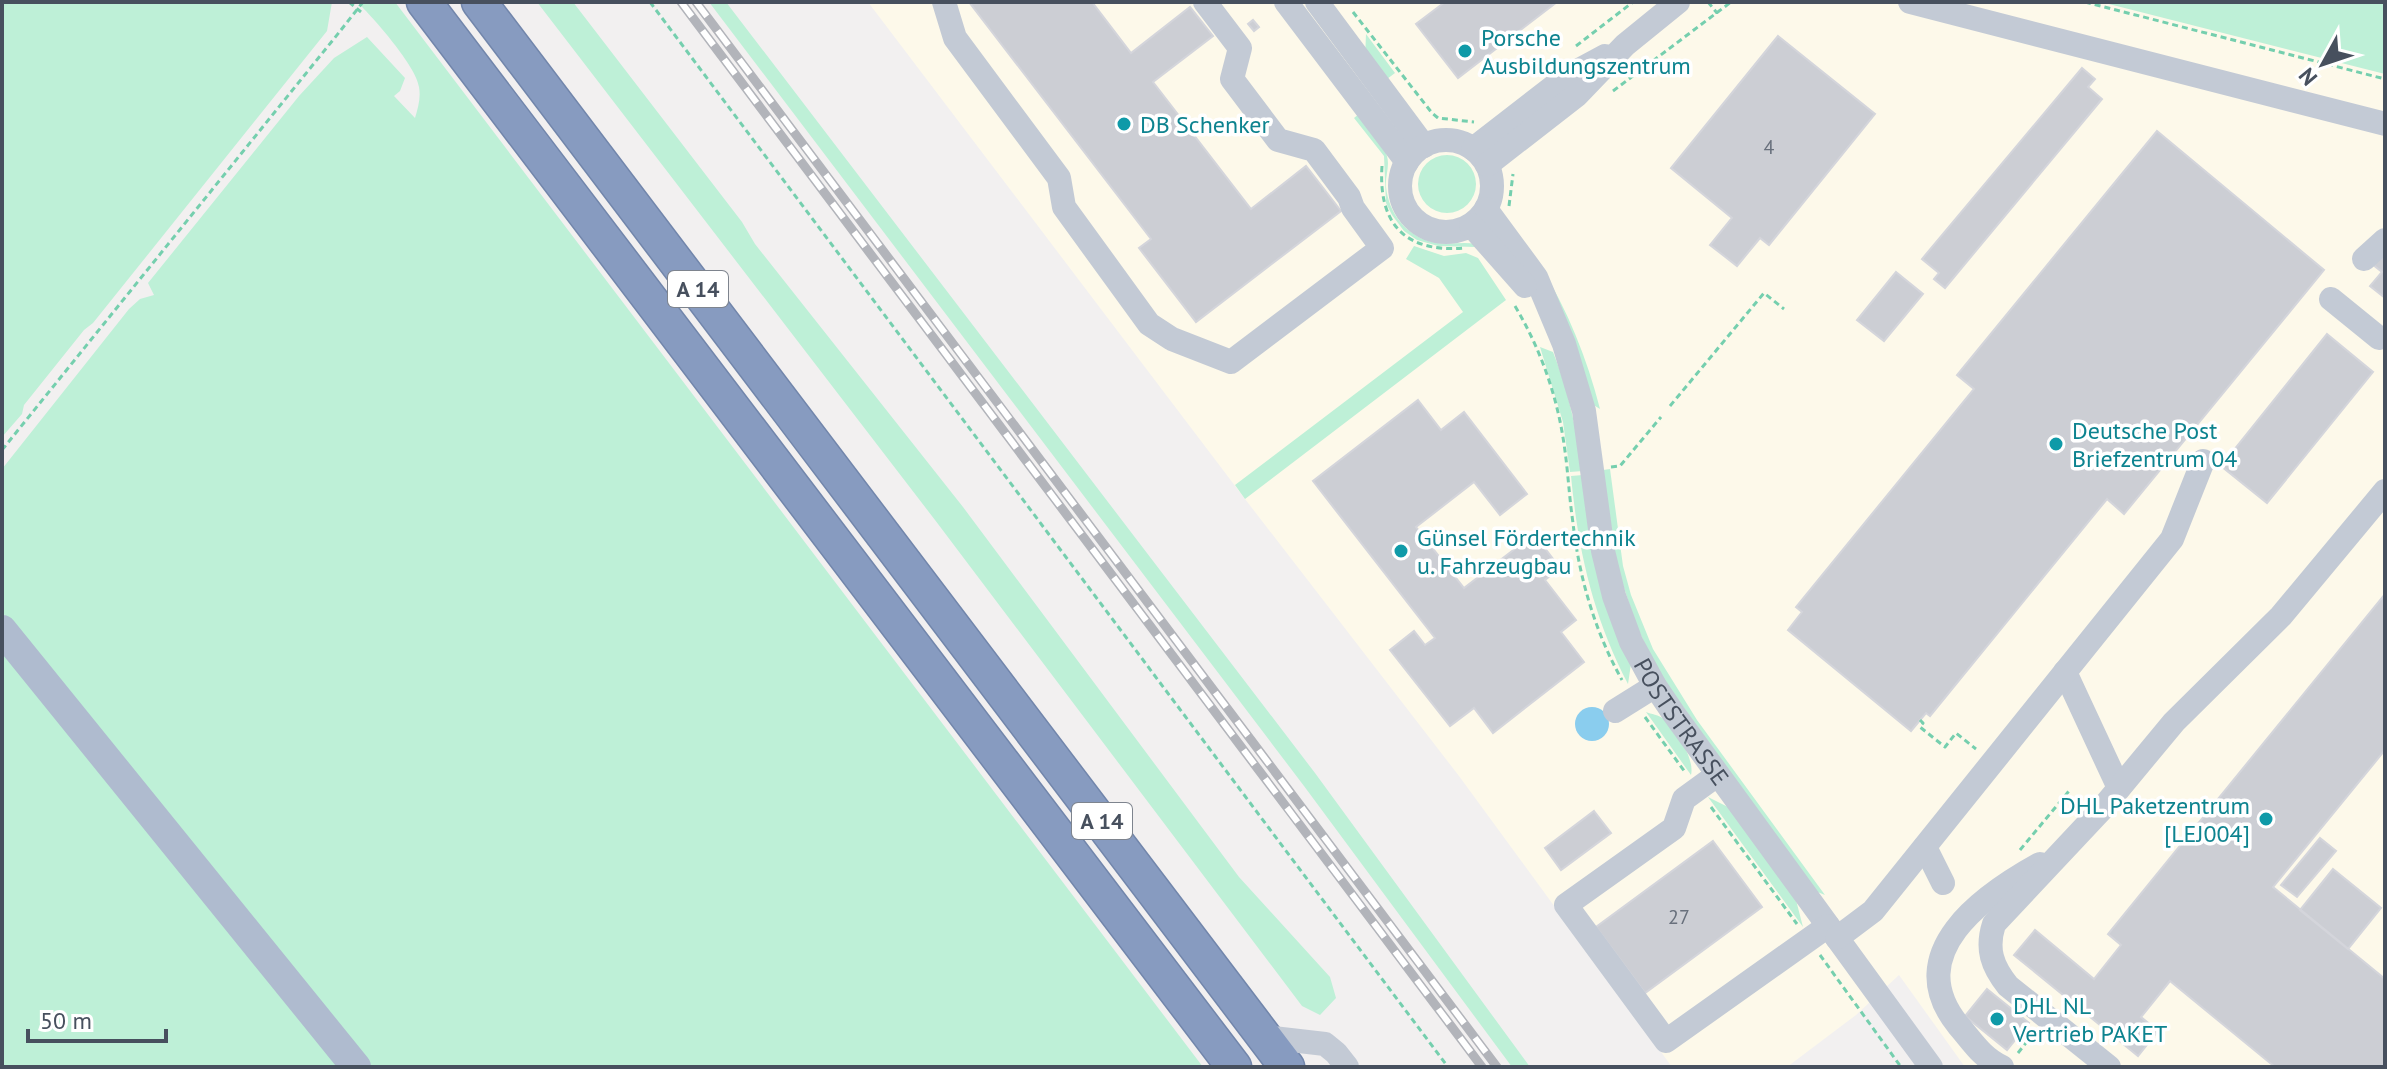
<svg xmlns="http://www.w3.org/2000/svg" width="2387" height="1069" font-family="'PT Sans',sans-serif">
<rect width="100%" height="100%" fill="#f2f0f0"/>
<path fill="#fdf9ea" d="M868,2H2385V1067H1965L1899,975L1856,1015L1787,1067H1672L1459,776L1245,499Z"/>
<path fill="#bef0d7" d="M2,2H332L327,31L93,323L84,330L24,405L22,414L2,437Z
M357,2H395L1203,1067H370L2,612V469L129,309L140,299L154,295L148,283L299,96L334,58L367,37L405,78L400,91L394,96L415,118C418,108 421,98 419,87C417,67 373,17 357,2Z
M537,2H573L742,222L755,244L963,507L1239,877L1330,977L1336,998L1320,1015L1302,1006L935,520Z
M709,2H726L1315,773L1530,1067H1512L1304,786Z
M2101,2H2385V74Z
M1366,34L1395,73L1383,82L1365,59Z
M1359,114C1368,126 1383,141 1387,156C1390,167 1385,176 1386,187C1389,214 1406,235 1432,242C1447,246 1461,241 1476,244L1475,247L1438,246L1417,240L1404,231L1392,215L1386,203L1384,156L1354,118Z
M1418 184a29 29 0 1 1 58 0a29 29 0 1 1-58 0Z
M1414,246L1444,256L1466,253L1478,258L1506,300L1245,499L1235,485L1463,312L1439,278L1406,259Z
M1540,265C1568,311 1587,358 1600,409L1592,404Z
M1540,347L1553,352C1569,391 1576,430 1583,471L1570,472L1563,422Z
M1610,469L1623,566L1631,595L1653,649L1697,720L1825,895L1815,891L1659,673L1637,627L1617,567L1603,470Z
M1583,475L1631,664L1628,684C1593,617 1578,550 1571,476Z
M2,646L344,1067H2Z
M1646,712C1651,714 1659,715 1664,719C1676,729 1695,759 1691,775Z
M1708,797L1728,807L1796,900L1803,927Z"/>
<path fill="#8acdee" d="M1575 724a17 17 0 1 1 34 0a17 17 0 1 1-34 0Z"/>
<path fill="#ccced4" stroke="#d4d5db" stroke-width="2" d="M969,2H1092L1131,53L1190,7L1213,36L1153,82L1251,209L1306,166L1341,211L1196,322L1139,248L1151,239Z
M1445,2H1557L1458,78L1416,24Z
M1253,20L1259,27L1254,31L1248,24Z
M1778,36L1875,114L1769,245L1760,238L1737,266L1710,245L1732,218L1671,168Z
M2082,68L2095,79L2088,87L2102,99L1945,288L1934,279L1939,273L1922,259Z
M2157,131L2324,270L2124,514L2107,499L1930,716L1926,713L1911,731L1788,630L1802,612L1796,607L1974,389L1957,375Z
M2385,248V298L2370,286L2382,272L2372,264Z
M1896,272L1923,294L1884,341L1857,320Z
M2327,334L2373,372L2267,503L2221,466Z
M1418,400L1441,430L1464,412L1527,494L1500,515L1474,482L1416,527L1464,588L1534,534L1560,568L1545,580L1576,620L1561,632L1584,662L1493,733L1474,708L1450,726L1390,650L1414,631L1425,645L1435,638L1313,481Z
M2385,594V750L2273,887L2385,979V1067H2275L2170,981L2141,1017L2158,1031L2138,1056L2014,955L2035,930L2094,979L2121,945L2108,934Z
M1594,811L1611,833L1561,870L1545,848Z
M2320,838L2336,851L2297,897L2281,885Z
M1713,841L1762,907L1645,993L1596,927Z
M2333,869L2381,908L2348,949L2300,910Z
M1987,989L2029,1023L2007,1050L1965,1016Z"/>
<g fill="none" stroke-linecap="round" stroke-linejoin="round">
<defs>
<path id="highway" d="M424,2L1234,1067
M479,2L1287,1067"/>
</defs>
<use href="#highway" stroke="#7286ab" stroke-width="37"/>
<path stroke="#75cfae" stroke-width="3" stroke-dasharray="6 4" stroke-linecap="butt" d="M349,2L361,12
M650,2L1448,1067
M1708,2L1717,13
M2085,2L2385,79
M1353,12L1432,113L1438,118L1474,122
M1576,46L1633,2
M1613,91L1731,2
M1382,166C1378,225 1406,253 1465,248
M1509,206L1513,174
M1515,306C1540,348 1557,395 1564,444C1568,470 1569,496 1573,523C1579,577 1595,632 1622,680
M1670,406L1764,293L1784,309
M2,450L341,30
M1611,467L1620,466L1661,417
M1645,717L1685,772
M1920,720L1923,723L1920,727L1945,747L1956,733L1976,749
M1711,807L1797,924
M2020,850L2069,791
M1820,955L1901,1067
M2018,1053L2033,1034"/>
<g stroke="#c3cad5" stroke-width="24">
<path d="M944,2L955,38L1059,178L1064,207L1149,324L1172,339L1231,362L1382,248L1353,208L1349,197L1314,150L1278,140L1232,79L1240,48L1205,2"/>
<path d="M1286,2L1407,162"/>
<path d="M1317,2L1424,146"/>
<path d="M1910,2L2385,124"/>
<circle cx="1446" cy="186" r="46"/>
<path d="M1473,149L1566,77L1605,56"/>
<path d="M1487,165L1577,95L1625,45L1678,2"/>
<path id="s1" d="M1486,209L1536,277L1564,344L1584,411L1603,551L1614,596L1631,642L1655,686L1674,714L1931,1067"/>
<path d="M1471,225L1525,286"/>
<path d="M2364,259L2385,240"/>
<path d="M2331,299L2379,338"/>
<path d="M2065,672L2119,788"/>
<path d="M1615,711L1655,686"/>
<path d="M1717,775L1684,799L1674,828L1566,905L1666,1041L1828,926"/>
<path d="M1925,847L1943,883"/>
<path d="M1837,938L1873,911L2172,539L2203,461"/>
<path d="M1265,1037L1325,1044L1336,1053L1347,1067"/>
<path d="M2002,1067C1982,1058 1972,1041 1958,1025C1900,953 1984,895 2040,864"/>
<path d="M2109,1067L2008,986C1992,966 1986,949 1994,924L2101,810L2174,722L2281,616L2385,491"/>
</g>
<path stroke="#afbbcf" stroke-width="30" d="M2,630L356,1067"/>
<use href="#highway" stroke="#879bc0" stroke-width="34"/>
<defs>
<path id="rail" d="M681,2L1482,1067
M696,2L1497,1067"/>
</defs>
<use href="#rail" stroke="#b2b4ba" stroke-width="9"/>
<use href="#rail" stroke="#fff" stroke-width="6" stroke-dasharray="18" stroke-linecap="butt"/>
<path stroke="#75cfae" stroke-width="3" stroke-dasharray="6 4" stroke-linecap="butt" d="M341,30L363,2"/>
</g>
<g fill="#0f9aa8" stroke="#fff" stroke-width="3">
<circle cx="1465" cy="51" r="8"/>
<circle cx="1124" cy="124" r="8"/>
<circle cx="2056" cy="444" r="8"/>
<circle cx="1401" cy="551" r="8"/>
<circle cx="2266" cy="819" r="8"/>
<circle cx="1997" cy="1019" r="8"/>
</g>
<g text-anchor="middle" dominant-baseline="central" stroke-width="7" stroke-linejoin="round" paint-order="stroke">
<g font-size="20" fill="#68707c">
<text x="1769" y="147">4</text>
<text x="1679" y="917">27</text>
</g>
<g fill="#fff" stroke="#7e848e" stroke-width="2">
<rect x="668" y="271" width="60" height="36" rx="6"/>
<rect x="1072" y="803" width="60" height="36" rx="6"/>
</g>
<g font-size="22" font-weight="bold" fill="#47505e">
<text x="698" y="289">A 14</text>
<text x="1102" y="821">A 14</text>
</g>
<g font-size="24" fill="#0d838f" stroke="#fff" text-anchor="start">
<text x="1481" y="37">Porsche<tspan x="1481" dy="28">Ausbildungszentrum</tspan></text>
<text x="1140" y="124">DB Schenker</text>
<text x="2072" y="430">Deutsche Post<tspan x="2072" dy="28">Briefzentrum 04</tspan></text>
<text x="1417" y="537">Günsel Fördertechnik<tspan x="1417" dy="28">u. Fahrzeugbau</tspan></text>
<text x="2250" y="805" text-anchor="end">DHL Paketzentrum<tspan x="2250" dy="28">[LEJ004]</tspan></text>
<text x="2013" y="1005">DHL NL<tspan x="2013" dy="28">Vertrieb PAKET</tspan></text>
</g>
<g font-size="24" fill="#47505e" stroke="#fff">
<text stroke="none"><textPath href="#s1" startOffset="558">POSTSTRASSE</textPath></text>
</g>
</g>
<rect width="2387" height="1069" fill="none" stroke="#47505e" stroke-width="8"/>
<g transform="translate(2323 64) rotate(230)" stroke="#ffffff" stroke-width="6" paint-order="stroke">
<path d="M0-6L14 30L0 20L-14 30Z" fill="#47505e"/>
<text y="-12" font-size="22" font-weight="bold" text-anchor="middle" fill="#47505e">N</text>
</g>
<path d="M28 1029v12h138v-12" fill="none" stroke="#47505e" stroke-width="4"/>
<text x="40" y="1029" font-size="24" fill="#47505e" stroke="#ffffff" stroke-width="6" paint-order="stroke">50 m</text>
</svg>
